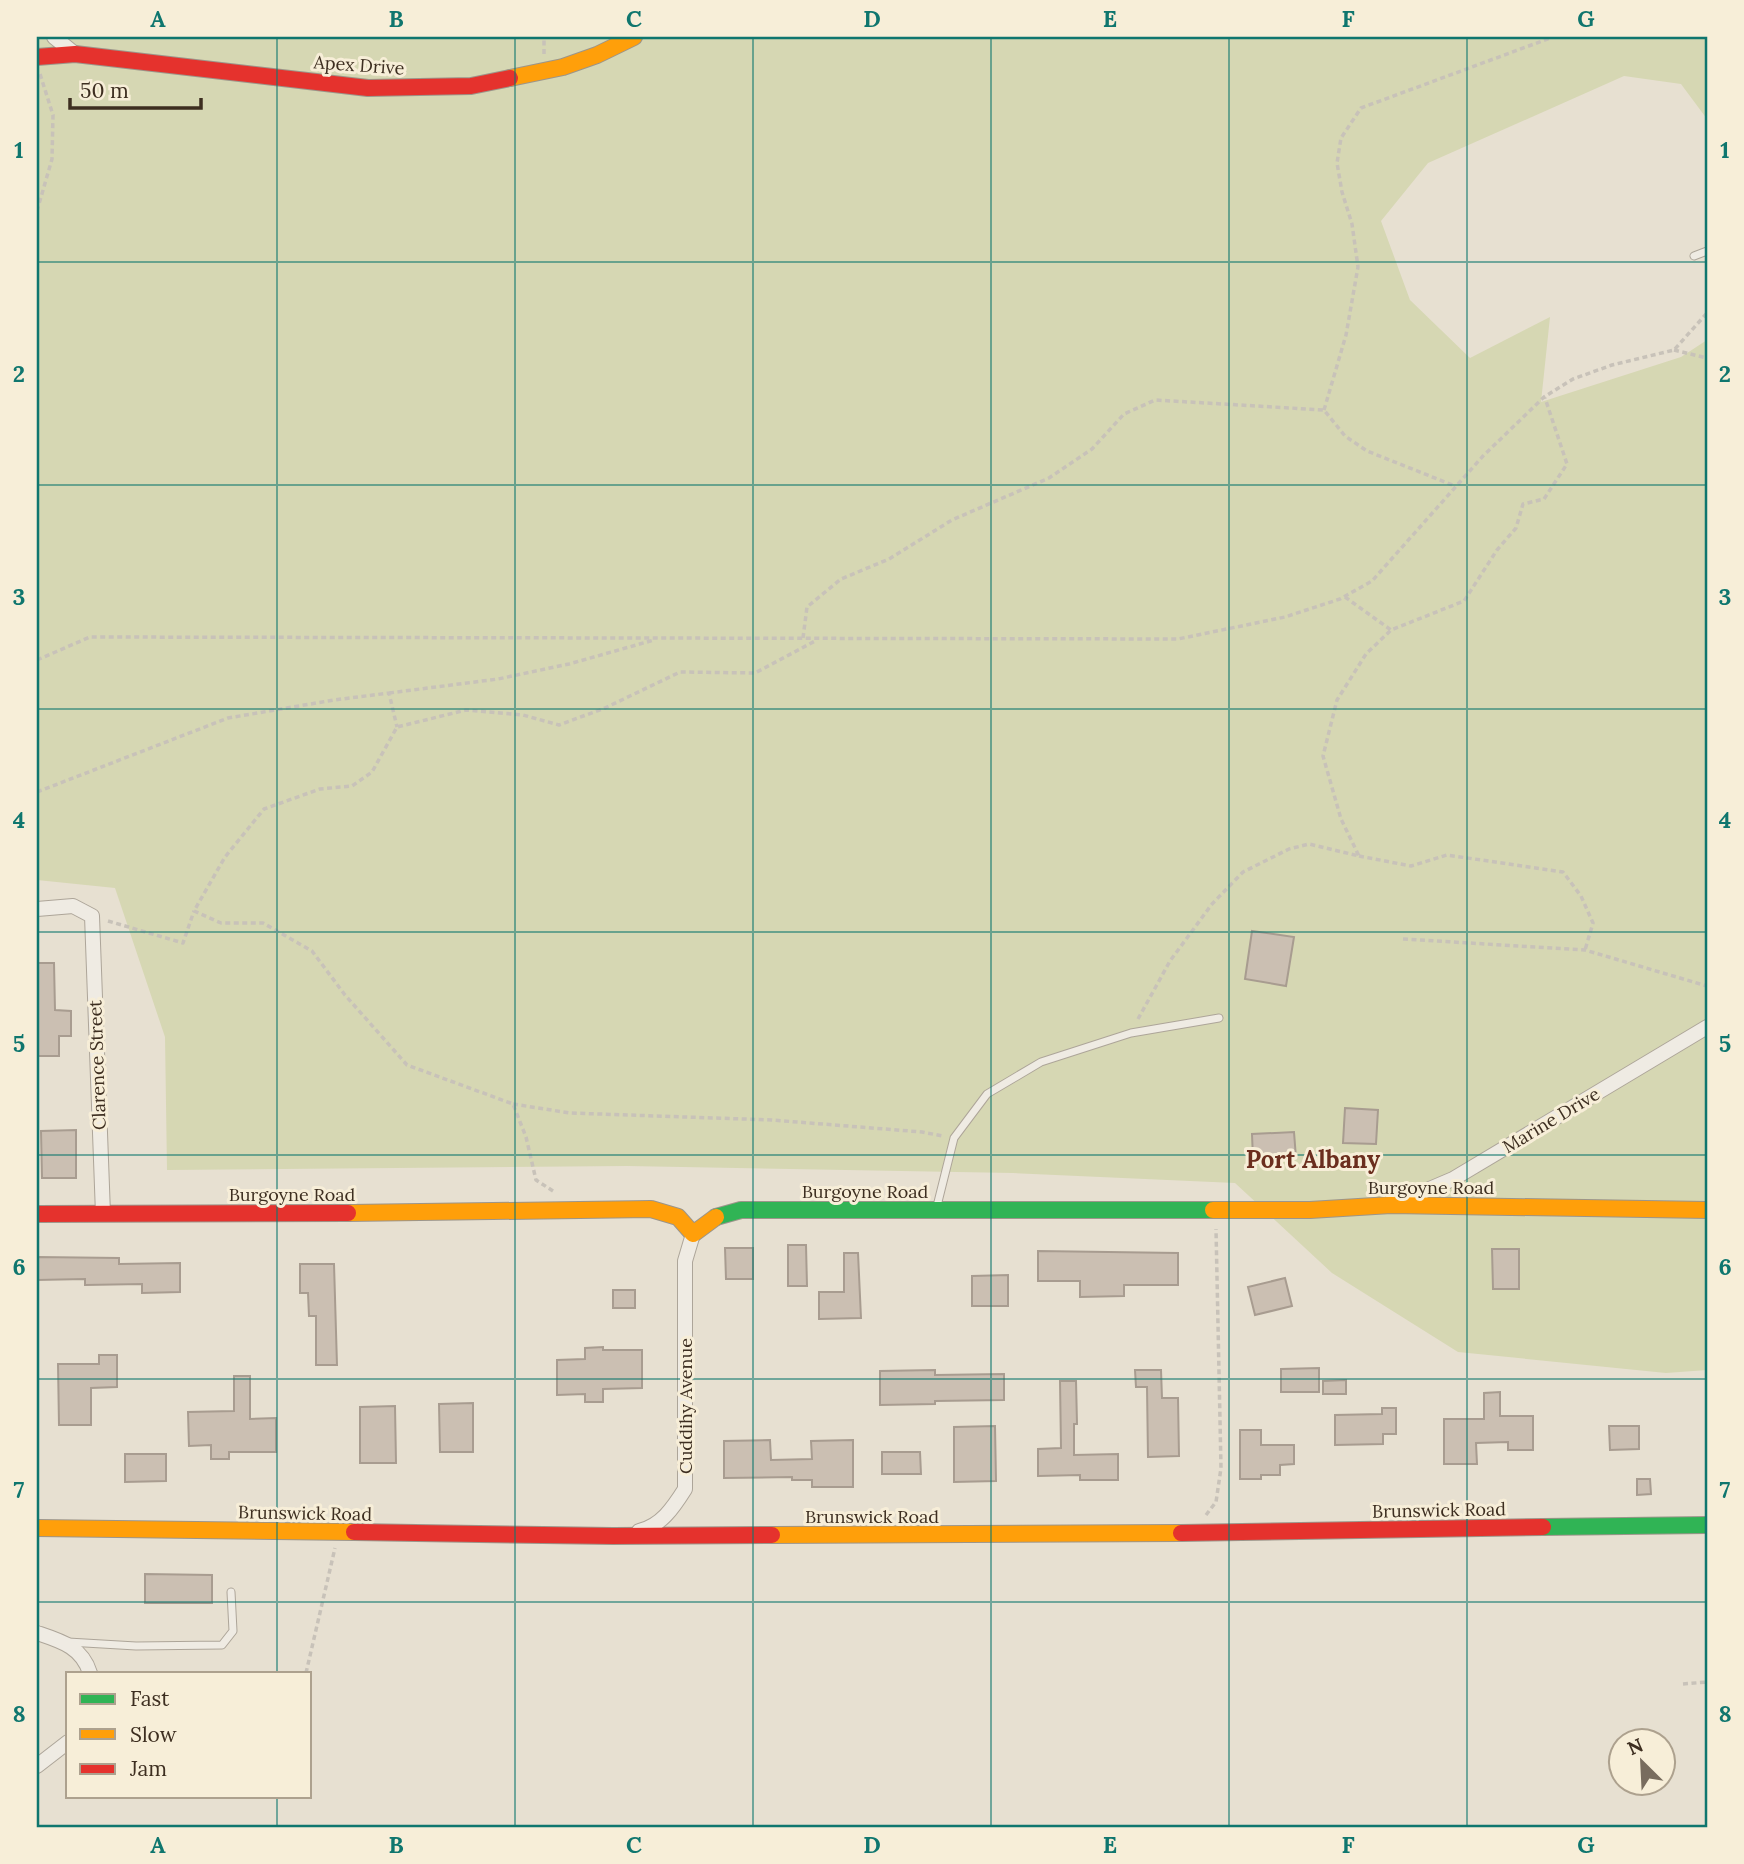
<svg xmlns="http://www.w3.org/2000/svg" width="1744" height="1864" font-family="Lora,serif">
<rect width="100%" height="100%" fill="#e7e0d1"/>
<path fill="#d6d7b3" d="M37,37H1707V119L1681,84L1624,76L1428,163L1381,221L1410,300L1470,358L1550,317L1541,402L1681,357L1707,340V1370L1666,1373L1458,1352L1332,1273L1235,1183L1013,1173L627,1166L167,1170L165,1037L115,888L37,880Z"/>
<path fill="#cbbfb2" stroke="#a89c90" stroke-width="2" d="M1252,931L1294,937L1286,986L1245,979Z
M37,963H54L55,1010L71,1011V1036H59V1056H37Z
M1345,1108L1378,1110L1376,1144L1343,1143Z
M76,1130V1178H42L41,1131Z
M1294,1132L1296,1158L1253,1159L1252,1134Z
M788,1245H806L807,1286H788Z
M725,1248H753V1279H726Z
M1492,1249H1519V1289H1493Z
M1038,1251L1178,1253V1285H1124V1296L1080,1297V1281H1038Z
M844,1253H858L861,1318L819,1319V1292H844Z
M37,1257L119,1258V1264L180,1263V1292L142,1293V1284L85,1285V1279L37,1280Z
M300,1264H334L337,1365H316V1316H309L308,1293H300Z
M1008,1275V1306H972V1276Z
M1285,1278L1292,1306L1255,1315L1248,1287Z
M613,1290H635V1308H613Z
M603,1347V1350H642V1388L603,1389V1402H585V1394L557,1395V1360L585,1359V1348Z
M99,1355H117V1387L91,1388V1425H59L58,1364H99Z
M1319,1368V1392H1281V1369Z
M935,1370V1375L1004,1374V1400L935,1401V1404L880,1405V1371Z
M1135,1370H1161L1162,1398H1178L1179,1456L1148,1457L1147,1387H1136Z
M234,1376H250V1419L276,1418V1452H229V1459H211V1445L189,1446L188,1412L234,1411Z
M1346,1380V1394H1323V1381Z
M1060,1381H1076L1077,1424H1074V1455L1118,1454V1480H1080V1475L1038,1476V1449L1061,1448Z
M1500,1392V1416H1533V1450H1508V1442L1476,1443L1477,1464H1444V1419H1484V1393Z
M473,1403V1452H440L439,1404Z
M395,1406L396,1463H360V1407Z
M1382,1408H1396V1434H1383V1444L1335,1445V1415L1382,1414Z
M995,1426L996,1481L954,1482V1427Z
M1609,1426H1639V1449L1610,1450Z
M1240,1430H1261V1445H1294V1464L1280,1465V1475H1261V1479H1240Z
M770,1440L771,1460L812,1459L811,1441L853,1440V1487H812V1480H792V1477L724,1478V1441Z
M882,1452H920L921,1474H882Z
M125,1454H166V1481L125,1482Z
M1637,1479H1650L1651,1494L1637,1495Z
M145,1574L212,1575V1603H145Z"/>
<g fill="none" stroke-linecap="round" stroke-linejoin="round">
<defs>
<path id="lane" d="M1694,256L1707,251
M937,1206L954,1138L987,1094L1041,1062L1131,1033L1219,1018
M68,1642L136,1646L222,1645L233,1631L231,1592"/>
<path id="street" d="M54,37L75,54
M37,909L73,906L92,916L103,1214
M1399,1202L1453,1179L1707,1027
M639,1531C661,1526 673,1508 685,1489V1261L693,1234
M37,1633C61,1641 82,1647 90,1673
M37,1766L68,1742"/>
<path id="fast" d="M716,1217L741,1210H1213
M1543,1527L1707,1525"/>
<path id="slow" d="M510,78L563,67L597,55L634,37
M1213,1210H1310L1391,1205L1707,1210
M348,1213L651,1209L678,1217L693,1234L716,1217
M37,1528L354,1532
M772,1535L1181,1533"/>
<path id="jam" d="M37,57L75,54L368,88L471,86L510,78
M37,1214L348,1213
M354,1532L613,1536L772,1535
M1181,1533L1543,1527"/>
</defs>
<use href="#lane" stroke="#ada599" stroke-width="9"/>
<use href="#street" stroke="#ada599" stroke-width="16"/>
<use href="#fast" stroke="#9c958a" stroke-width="18"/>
<use href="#slow" stroke="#9c958a" stroke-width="18"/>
<use href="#jam" stroke="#9c958a" stroke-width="18"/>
<path stroke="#c8c2b9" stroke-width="3.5" stroke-dasharray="5 3.5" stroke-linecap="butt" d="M544,54V37
M37,211L52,159L53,115L40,74
M1674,350L1707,358
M1324,410L1346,335L1358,267L1352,224L1342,192L1337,163L1341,138L1361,108L1553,37
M1345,597L1391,630
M803,638L807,607L841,579L889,559L952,520L1049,478L1092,449L1124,414L1155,400L1324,410L1345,436L1367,451L1455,486
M37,660L90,637L1178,639L1285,617L1340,599L1372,581L1483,456L1544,397L1573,379L1612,365L1674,350L1707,313
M389,693L498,679L569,664L654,640
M37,792L228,718L334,700L389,693L397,727
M1359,856L1411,866L1447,855L1563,872L1581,896L1593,923L1585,950
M108,921L183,943L194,911
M1403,939L1585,950L1707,986
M1138,1019L1170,961L1212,904L1243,872L1289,849L1309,844L1359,856L1341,819L1323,756L1337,700L1366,654L1391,630L1464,601L1497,550L1516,528L1523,504L1544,499L1567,464L1545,398
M513,1104L570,1113L772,1120L922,1132L943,1136
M553,1191L536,1180L526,1137L513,1104L407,1065L345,995L312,951L263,923H221L194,911L225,857L264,809L320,789L352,786L372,772L397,727L466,710L523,715L559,725L605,708L680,672L755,673L817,640
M1206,1515L1216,1502L1221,1468L1216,1229
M306,1673L335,1548
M1683,1684L1707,1682"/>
<use href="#lane" stroke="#efebe3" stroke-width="7"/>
<use href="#street" stroke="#efebe3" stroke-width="14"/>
<use href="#fast" stroke="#30b455" stroke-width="16"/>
<use href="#slow" stroke="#ff9f0a" stroke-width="16"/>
<use href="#jam" stroke="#e5322d" stroke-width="16"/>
</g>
<path fill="none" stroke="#0f766e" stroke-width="2" stroke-opacity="0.55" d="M277,37V1673M515,37V1827M753,37V1827M991,37V1827M1229,37V1827M1467,37V1827M37,262H1707M37,485H1707M37,709H1707M37,932H1707M37,1155H1707M37,1379H1707M37,1602H1707M277,1796V1827"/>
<g text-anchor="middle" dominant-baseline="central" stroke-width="6" stroke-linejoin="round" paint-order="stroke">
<g font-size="18" fill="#3d2e20" stroke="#f7eed8">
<text transform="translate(359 65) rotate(4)">Apex Drive</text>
<text transform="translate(97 1065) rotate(-92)">Clarence Street</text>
<text transform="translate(1551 1120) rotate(-31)">Marine Drive</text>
<text x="1431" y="1187">Burgoyne Road</text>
<text x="865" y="1191">Burgoyne Road</text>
<text x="292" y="1194">Burgoyne Road</text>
<text transform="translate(685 1406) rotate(-90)">Cuddihy Avenue</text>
<text transform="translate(1439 1510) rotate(-1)">Brunswick Road</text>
<text transform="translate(305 1513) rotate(1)">Brunswick Road</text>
<text x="872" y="1516">Brunswick Road</text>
</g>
<g font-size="24" font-weight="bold" fill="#6b2e1e" stroke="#f7eed8">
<text x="1313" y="1159">Port Albany</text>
</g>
</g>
<rect width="1744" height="1864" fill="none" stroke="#f7eed8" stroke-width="77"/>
<rect x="66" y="1672" width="245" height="126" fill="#f7eed8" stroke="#ada18e" stroke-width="2"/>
<rect x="80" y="1694" width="35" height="10" fill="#30b455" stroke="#ada18e" stroke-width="2"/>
<text x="130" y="1706" font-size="21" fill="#3d2e20">Fast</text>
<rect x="80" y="1729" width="35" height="10" fill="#ff9f0a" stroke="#ada18e" stroke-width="2"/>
<text x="130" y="1742" font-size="21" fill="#3d2e20">Slow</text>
<rect x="80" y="1764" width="35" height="10" fill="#e5322d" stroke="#ada18e" stroke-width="2"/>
<text x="130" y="1776" font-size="21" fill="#3d2e20">Jam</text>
<g transform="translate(1642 1762) rotate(336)"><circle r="33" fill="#f7eed8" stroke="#ada18e" stroke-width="2"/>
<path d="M0-5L12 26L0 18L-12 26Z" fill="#786c5e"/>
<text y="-10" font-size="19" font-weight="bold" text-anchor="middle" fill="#3d2e20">N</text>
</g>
<path d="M70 98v10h131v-10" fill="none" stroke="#3d2e20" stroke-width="3.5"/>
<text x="80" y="98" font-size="21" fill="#3d2e20" stroke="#f7eed8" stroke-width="5" paint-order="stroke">50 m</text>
<rect x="38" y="38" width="1668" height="1788" fill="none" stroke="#0f766e" stroke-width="2.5"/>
<g font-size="23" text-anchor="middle" font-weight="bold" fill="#0f766e">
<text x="158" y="27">A</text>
<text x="396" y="27">B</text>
<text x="634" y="27">C</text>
<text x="872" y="27">D</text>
<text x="1110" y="27">E</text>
<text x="1348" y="27">F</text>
<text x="1586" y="27">G</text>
<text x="19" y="158">1</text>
<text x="1725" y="158">1</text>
<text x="19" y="382">2</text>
<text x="1725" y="382">2</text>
<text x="19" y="605">3</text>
<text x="1725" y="605">3</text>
<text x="19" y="828">4</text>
<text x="1725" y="828">4</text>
<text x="19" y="1052">5</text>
<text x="1725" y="1052">5</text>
<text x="19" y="1275">6</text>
<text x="1725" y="1275">6</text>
<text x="19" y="1498">7</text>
<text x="1725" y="1498">7</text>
<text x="19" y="1722">8</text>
<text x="1725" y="1722">8</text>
<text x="158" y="1853">A</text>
<text x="396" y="1853">B</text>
<text x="634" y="1853">C</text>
<text x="872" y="1853">D</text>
<text x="1110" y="1853">E</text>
<text x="1348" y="1853">F</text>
<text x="1586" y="1853">G</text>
</g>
</svg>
